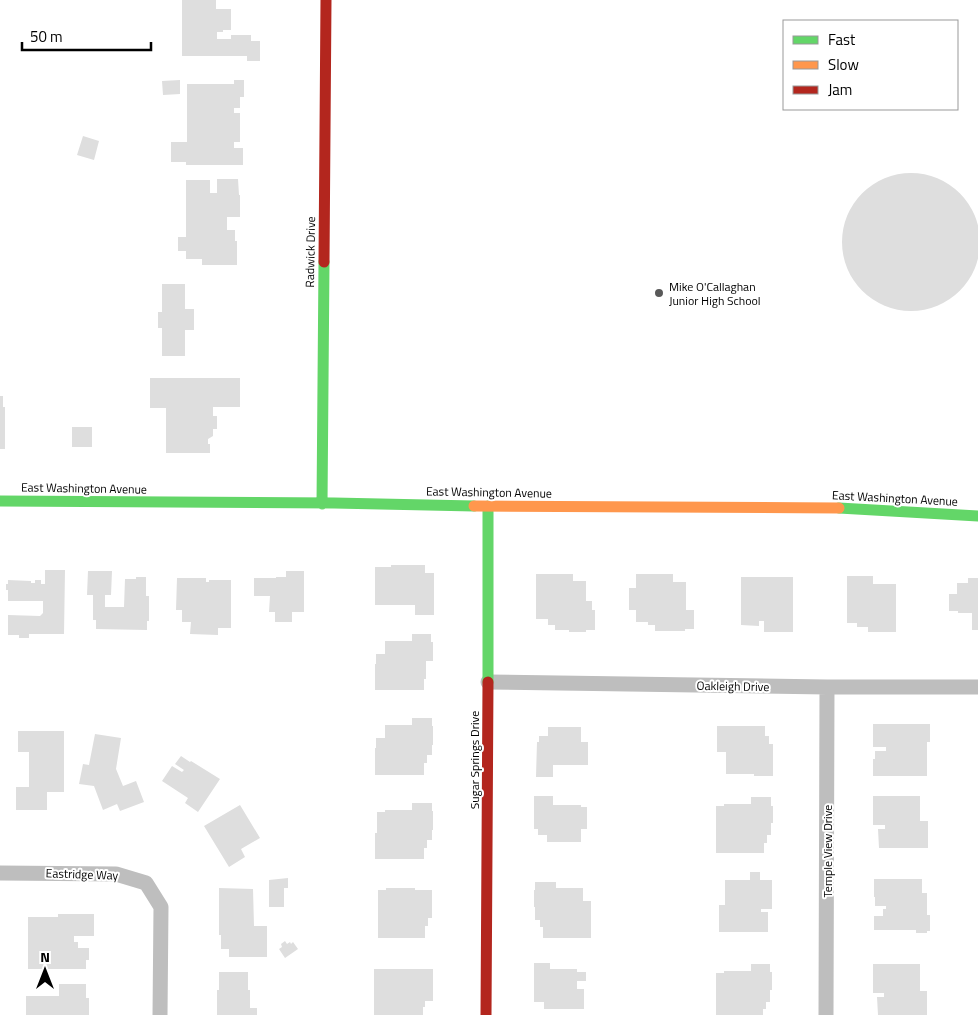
<svg xmlns="http://www.w3.org/2000/svg" width="978" height="1015" font-family="'Titillium Web',sans-serif">
<rect width="100%" height="100%" fill="#fff"/>
<path fill="#dedede" d="M182,0H216V9H231V30H223V32H217V39H231V35H251V41H260V61H247V56H182Z
M180,80V94L163,95L162,81Z
M234,80H244V97H240V108H234V113H240V142H234V148H243V165H186V162H171V142H187V84H234Z
M83,136L99,141L94,160L77,155Z
M842 242a69 69 0 1 1 138 0a69 69 0 1 1-138 0Z
M217,179H238L239,195H240V217H227V230H235V241H237V265H202V259H186V251H178V237H186V180H210V193H217Z
M162,284H185V309H194V330H185V356H162V328H158V312H162Z
M150,378H240V407H213V416H217V429H213V436L208,439V444H210V453H166V408H150Z
M0,396H3V407H5V449H0Z
M72,427H92V447H72Z
M391,565H425V573H434V615H415V605H375V567H391Z
M45,570H65L64,634H29V638H19V635H8V615L40,616L43,613V601H8V590H6V584H8V580L31,581V583H35V580H41V584H45Z
M88,571H112L111,595H105V607H124L125,579H136V577H146V596H149V621H147V630L96,629V620H93V595H87Z
M286,571H304V612H292V622H275V612H269L270,596H254V578H276V577H286Z
M536,574H573V581H586V601H592V610H595V630H586V632H569V630H555V625H548V619H536Z
M636,574H673V582H686V610H694V629H685V631H655V625H648V622H636V610H629V588H636Z
M847,576H873V584H896V632H868V627H857V623H847Z
M741,577H793V632H764V621H759V626L741,625Z
M177,578H206V582H209V580H231V628H218V635L190,634L191,622H182V610H176Z
M968,578H978V630H972V613H958V611H949V594H957V583H968Z
M412,634H431V642H433V661H426V679H424V690H375V664H376V654H385V641H412Z
M412,718H432V726H433V745H432V755H427V763H424V775H375V748H376V738H385V725H412Z
M873,724H930V742H927V776H873V759H875V751H886V747H873Z
M717,726H765V736H769V744H773V776H754V774H726V752H717Z
M548,727H581V742H588V765H553V777H536L537,742H539V736H548Z
M18,731H64V792H47V810H16V787H29V752H18Z
M95,734L121,738L116,769L123,786L136,781L144,802L120,811L117,804L103,810L94,786L79,784L83,764L89,765Z
M181,756L190,762L191,761L220,779L198,812L185,803L188,798L162,781L172,766L182,772L184,770L175,764Z
M534,796H553V805H581V807H587V829H581V842H547V835H538V829H534Z
M873,796H920V821H928V848H879L878,829H885V825H873Z
M751,797H771V806H773V823H771V835H767V843H764V853H716V806H724V804H751Z
M412,803H432V811H433V830H432V840H427V848H424V859H375V833H377V812H385V810H412Z
M240,805L260,838L241,849L245,857L229,867L204,826Z
M750,872H760V880H772V909H761V912H768V932H719V905H725V880H750Z
M288,878V888H284V907H269V880Z
M874,879H922V893H927V915H930V931H927V933H916V930H874V916H883V909H886V906H875V897H874Z
M535,882H556V888H583V901H591V938H543V927H540V920H535V907H534V890H535Z
M219,888L253,889L254,926H267V957H229V949H221V935H219Z
M386,888H415V890H432V918H428V926H425V938H378V890H386Z
M58,914H94V936H74V942H78V948H89V960H86V969H28V917H58Z
M285,941L287,944L290,942L291,944L293,942L298,949L285,958L279,949L282,947L281,944Z
M534,963H550V969H577V972H586V981H577V989H584V1009H544V1002H534Z
M751,964H770V972H772V990H770V1002H766V1009H763V1015H716V973H724V971H751Z
M873,964H920V991H927V1015H878L877,997H884V993H873Z
M374,969H433V1001H425V1007H423V1015H374Z
M219,972H248V990H250V1008H257V1015H217V990H219Z
M59,984H86V998H89V1015H26V996H59Z"/>
<g fill="none" stroke-linecap="round" stroke-linejoin="round">
<path stroke="#bebebe" stroke-width="15" d="M488,682L827,687H978
M0,873L116,874L146,883L161,907L160,1015
M826,1015L827,687"/>
<path stroke="#63d668" stroke-width="11" d="M0,501L334,503L474,506
M322,504L324,262
M488,506V682
M839,508L978,516"/>
<path stroke="#ff974d" stroke-width="11" d="M474,506L839,508"/>
<path stroke="#b3261e" stroke-width="11" d="M324,262L326,0
M486,1015L488,682"/>
</g>
<circle fill="#595959" stroke="#fff" stroke-width="2" cx="659" cy="293" r="5"/>
<g text-anchor="middle" dominant-baseline="central" stroke-width="4" stroke-linejoin="round" paint-order="stroke">
<g font-size="12" fill="#000" stroke="#fff">
<text transform="translate(310 252) rotate(-89)">Radwick Drive</text>
<text transform="translate(84 488) rotate(1)">East Washington Avenue</text>
<text transform="translate(489 492) rotate(1)">East Washington Avenue</text>
<text transform="translate(895 498) rotate(3)">East Washington Avenue</text>
<text transform="translate(733 686) rotate(1)">Oakleigh Drive</text>
<text transform="translate(474 760) rotate(-90)">Sugar Springs Drive</text>
<text transform="translate(827 851) rotate(-90)">Temple View Drive</text>
<text transform="translate(82 874) rotate(2)">Eastridge Way</text>
</g>
<g font-size="12" fill="#000" stroke="#fff" text-anchor="start">
<text x="669" y="286">Mike O'Callaghan<tspan x="669" dy="14">Junior High School</tspan></text>
</g>
</g>
<rect x="783" y="20" width="175" height="90" fill="#ffffff" stroke="#999999"/>
<rect x="793" y="36" width="25" height="8" fill="#63d668" stroke="#999999"/>
<text x="828" y="45" font-size="15" fill="#000000">Fast</text>
<rect x="793" y="61" width="25" height="8" fill="#ff974d" stroke="#999999"/>
<text x="828" y="70" font-size="15" fill="#000000">Slow</text>
<rect x="793" y="86" width="25" height="8" fill="#b3261e" stroke="#999999"/>
<text x="828" y="95" font-size="15" fill="#000000">Jam</text>
<g transform="translate(45 970)" stroke="#ffffff" stroke-width="4" paint-order="stroke">
<path d="M0-4L9 19L0 12L-9 19Z" fill="#000000"/>
<text y="-8" font-size="14" font-weight="bold" text-anchor="middle" fill="#000000">N</text>
</g>
<path d="M22 42v8h129v-8" fill="none" stroke="#000000" stroke-width="2.5"/>
<text x="30" y="42" font-size="15" fill="#000000" stroke="#ffffff" stroke-width="4" paint-order="stroke">50 m</text>
</svg>
